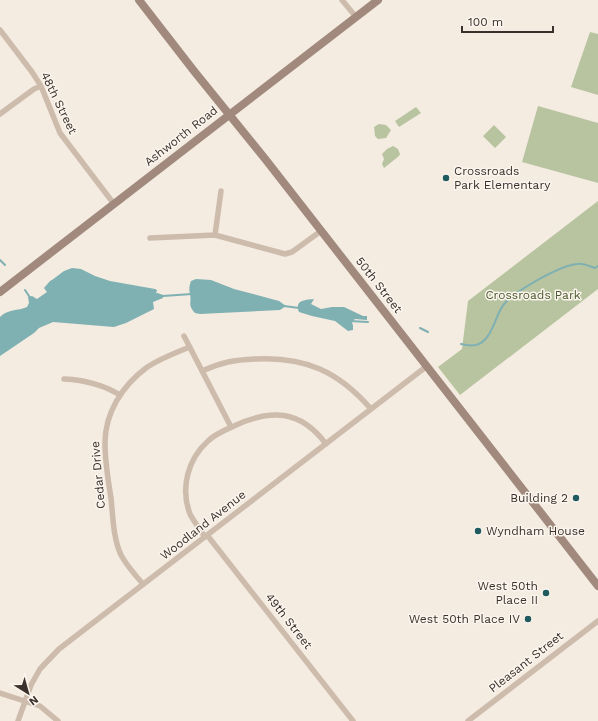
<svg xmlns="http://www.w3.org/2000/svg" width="598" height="721" font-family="'Work Sans',sans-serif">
<rect width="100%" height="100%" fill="#f4ebe1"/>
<path fill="#b8c4a0" d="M590,32L598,34V95L571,87Z
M538,106L598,123V183L522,162Z
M416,107L421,113L399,127L395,121Z
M379,124L386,125L391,130L386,138L378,139L375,136L374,127Z
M494,125L506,137L495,148L483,136Z
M393,146L398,149L400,154L399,156L384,168L382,164L384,159L382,154L387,149Z
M598,201V289L460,395L438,367L462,349L468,301Z"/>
<path fill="#7fb0b2" d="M72,268L81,269L95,276L110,281L155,289L157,290L156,294L163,296V298L153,302L154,309L126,323L114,327L53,322L39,328L34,333L0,356V317C7,309 18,311 27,307L29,303L28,297L32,296L37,299L47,292L44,288L50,281L52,280L64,271Z
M196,279L211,280L234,289L279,301L286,306L280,310L200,314L195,313C187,304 192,303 190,294C189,289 189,287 191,281Z
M314,299L311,304L321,309L332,307H344L363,316H367V320L355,319L352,322L353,326V330L348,331L335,321L312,316L299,312C294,300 305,300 314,299Z"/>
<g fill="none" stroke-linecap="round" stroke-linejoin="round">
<path stroke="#7fb0b2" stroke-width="2" d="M0,260L5,265
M25,290L31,299
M157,294L163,296L192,294
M284,306L299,308
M349,321L368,322
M420,328L428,332
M461,344C465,345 471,346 476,345C493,341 495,313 505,303C517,290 559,266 577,264C583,263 589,266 595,268L598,266"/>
<path stroke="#cdbbac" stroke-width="5.5" d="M342,0L356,17
M0,30L32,72L41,86L60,133L114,204
M0,114L34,89L41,86
M215,235L221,191
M150,238L215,235L285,254L292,252L321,231
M184,336L231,427
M202,371C223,362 233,360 255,359C305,356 339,372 371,409
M64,379C85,380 102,384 120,395
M207,535L353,721
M205,537C200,529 194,522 190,514C180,488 188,459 208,441C215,434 225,430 234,426C270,409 300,409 326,444
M143,584C135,575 127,566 121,555C113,538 113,516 111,498C108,480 105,462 105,443C105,413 122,386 146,368C159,359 175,353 190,347
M0,693L40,706L58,721
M18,721L31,685L40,669L59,649L427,366
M468,721L598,621"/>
<path stroke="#a18a7d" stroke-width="8" d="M139,0L194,71L266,160L598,586
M0,292L378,0"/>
</g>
<g fill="#1f5a5e" stroke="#fbf5ee" stroke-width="1.5">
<circle cx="446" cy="178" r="4"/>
<circle cx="576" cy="498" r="4"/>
<circle cx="478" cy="531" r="4"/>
<circle cx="546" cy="593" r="4"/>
<circle cx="528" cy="619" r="4"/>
</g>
<g text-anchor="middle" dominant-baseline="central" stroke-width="3" stroke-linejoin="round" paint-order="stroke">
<g font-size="12" fill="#3b302b" stroke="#fbf5ee">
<text transform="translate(59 103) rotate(64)">48th Street</text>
<text transform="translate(181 136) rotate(-38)">Ashworth Road</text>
<text transform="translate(379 285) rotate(52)">50th Street</text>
<text transform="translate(98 475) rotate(-95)">Cedar Drive</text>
<text transform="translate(203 525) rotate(-38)">Woodland Avenue</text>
<text transform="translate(289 621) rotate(52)">49th Street</text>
<text transform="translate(526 662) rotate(-38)">Pleasant Street</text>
</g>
<g font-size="12" fill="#3b302b" stroke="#fbf5ee" text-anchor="end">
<text x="454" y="171" text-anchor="start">Crossroads<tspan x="454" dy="14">Park Elementary</tspan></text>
<text x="568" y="498">Building 2</text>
<text x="486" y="531" text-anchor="start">Wyndham House</text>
<text x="538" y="586">West 50th<tspan x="538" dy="14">Place II</tspan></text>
<text x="520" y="619">West 50th Place IV</text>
</g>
<g font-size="12" fill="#4a5a2e" stroke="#fbf5ee">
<text x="533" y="295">Crossroads Park</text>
</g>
</g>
<g transform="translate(28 693) rotate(143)" stroke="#fbf5ee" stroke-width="3" paint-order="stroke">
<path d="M0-3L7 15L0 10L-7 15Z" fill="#3b302b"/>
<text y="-6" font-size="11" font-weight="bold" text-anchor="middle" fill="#3b302b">N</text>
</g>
<path d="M462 26v6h91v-6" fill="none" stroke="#3b302b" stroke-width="2"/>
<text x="468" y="26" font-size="12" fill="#3b302b" stroke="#fbf5ee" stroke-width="3" paint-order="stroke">100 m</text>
</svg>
